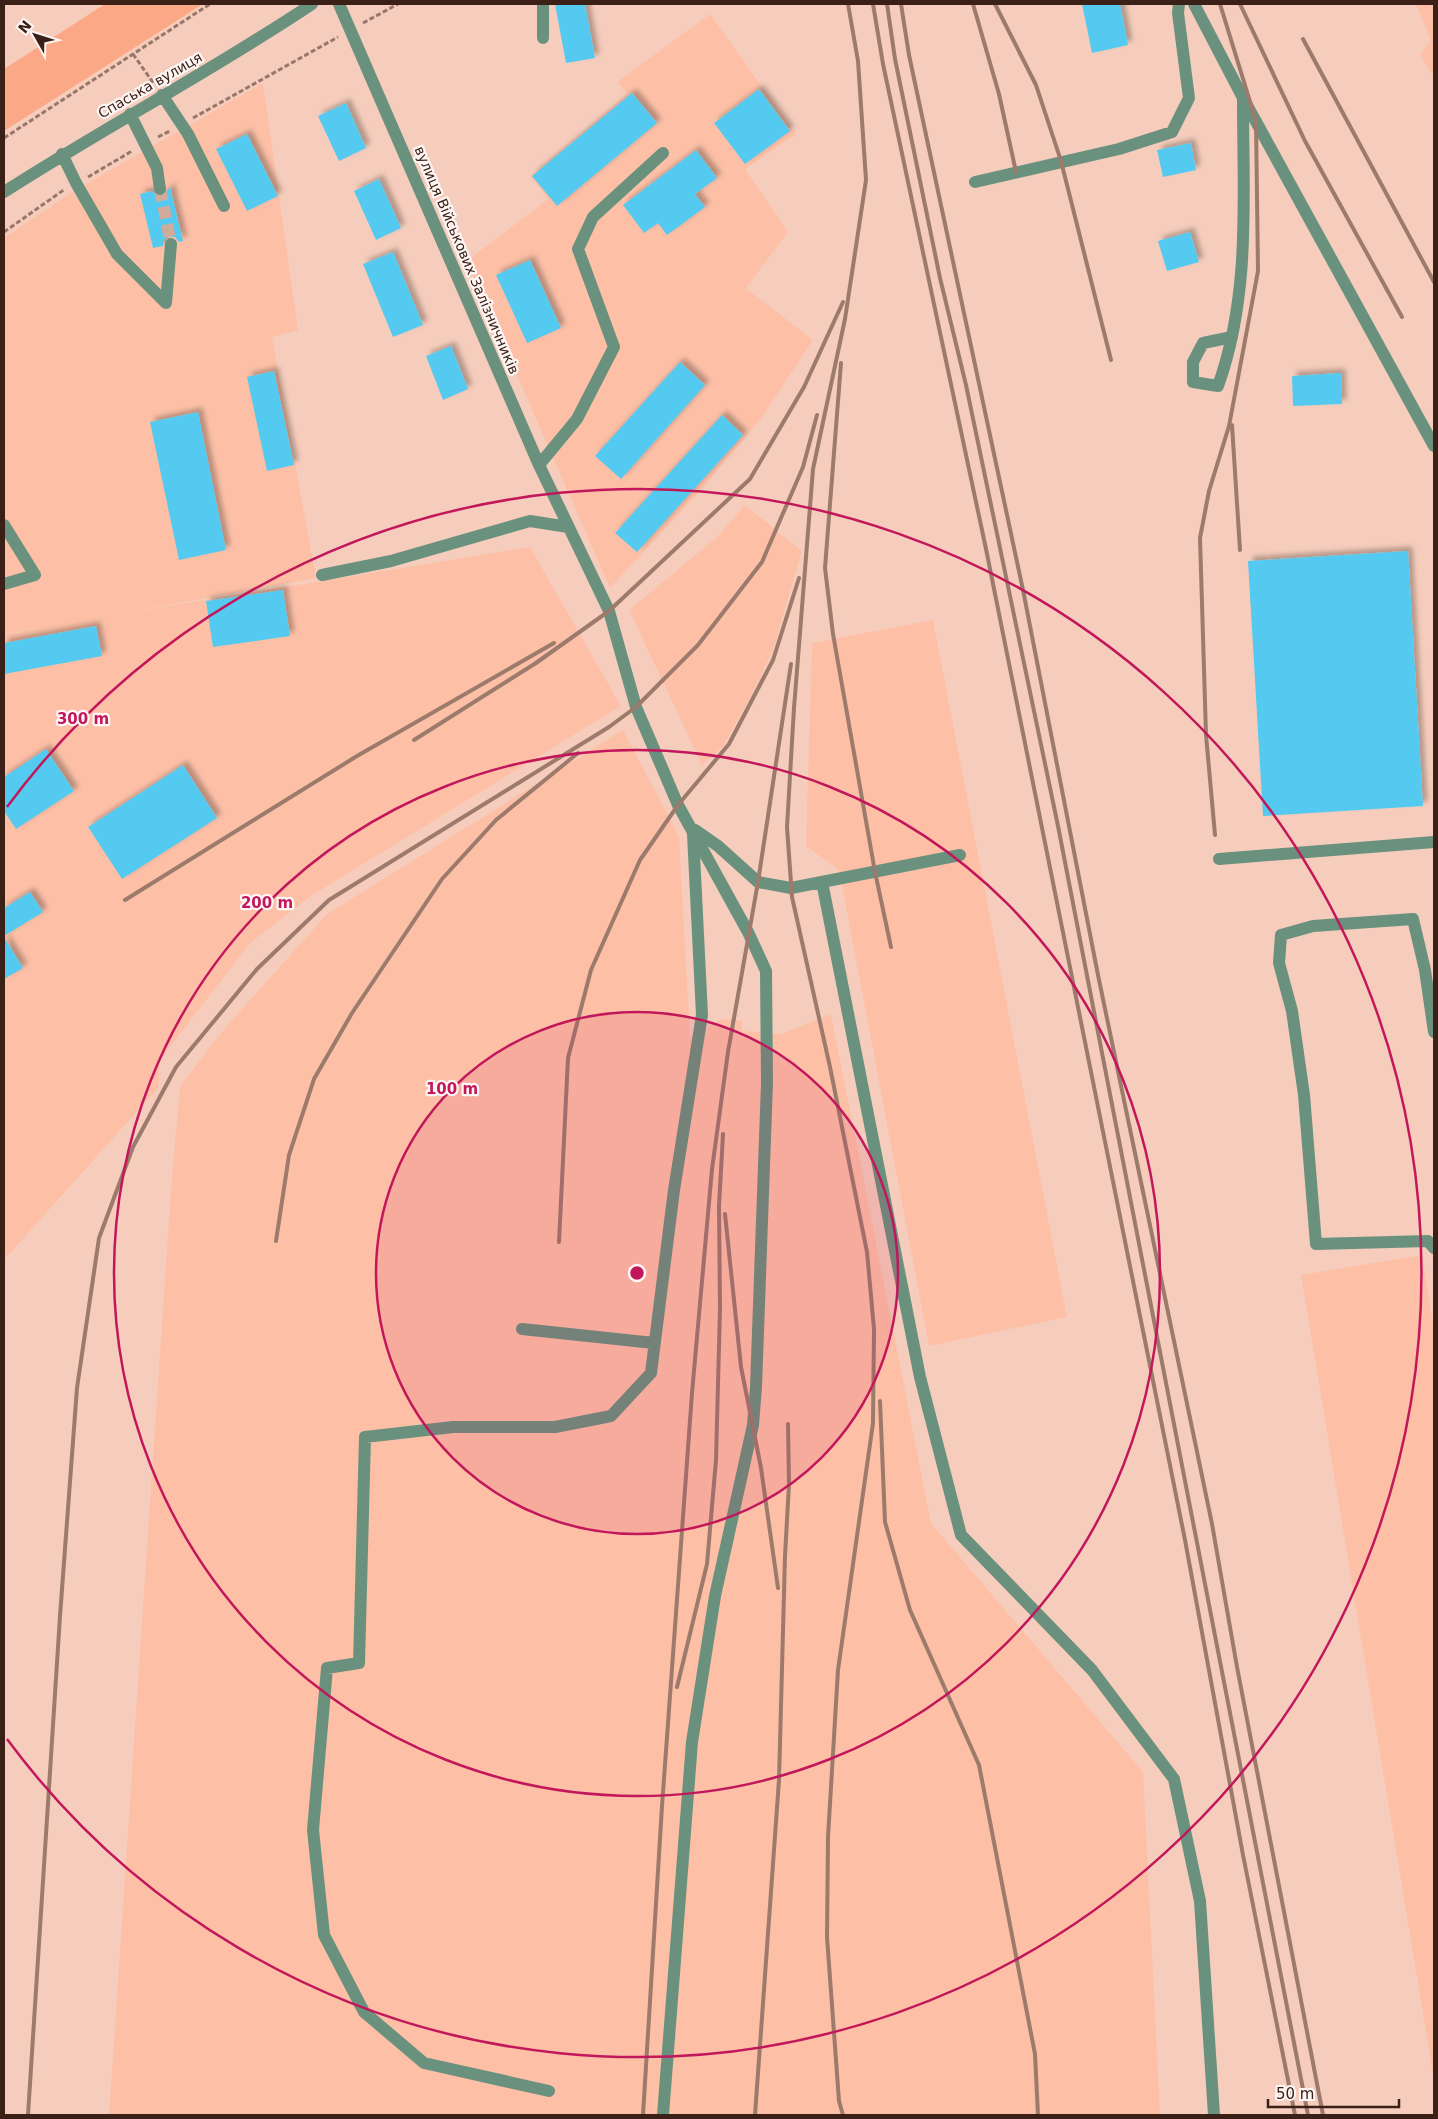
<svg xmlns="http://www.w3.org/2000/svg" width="1438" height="2119" font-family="'DejaVu Sans',sans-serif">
<defs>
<filter id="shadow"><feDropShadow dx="4.5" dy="-4.5" stdDeviation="2.5" flood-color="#0004"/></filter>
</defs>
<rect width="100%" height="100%" fill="#f6cdbc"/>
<path fill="#fdc0a7" d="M1416,4H1434V77L1420,55L1431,41Z
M710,14L796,134L745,169L788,232L746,288L813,340L760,420L701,490L610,588L467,261L548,199L530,176L628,94L617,82Z
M263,83L298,330L272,337L316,578L125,613L530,547L621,706L311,896L250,943L160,1060L158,1088L4,1260V635L52,626L4,634V238L69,194Z
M745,505L802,551L773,650L749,700L723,746L702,765L629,610L717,537Z
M933,620L1067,1317L929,1346L839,870L806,846L812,643Z
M623,730L679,836L690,1037L722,1019L742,1021V1031L781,1034L831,1014L931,1523L1143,1772L1160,2115H109L171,1189L180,1086L225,1028L327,914Z
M1422,1255L1434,1331V2080L1301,1275Z"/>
<path fill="#fba886" d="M105,4H203L4,131V69Z"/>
<path fill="#55caf0" filter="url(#shadow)" d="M555,4H585L595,58L566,63Z
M1082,4H1120L1128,45L1092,53Z
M759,89L790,131L745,164L714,123Z
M632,93L657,123L557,206L532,176Z
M346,103L366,148L339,161L318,116Z
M247,134L278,196L247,211L216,149Z
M1191,143L1196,170L1163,177L1157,150Z
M696,150L717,178L695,194L705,207L667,235L658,223L644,233L623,205Z
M379,179L401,228L376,240L354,191Z
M170,187L183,241L179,242L175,237L168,236L164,240L163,246L153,248L140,194L152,191L157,196L162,197Z
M1190,232L1199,262L1167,271L1158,241Z
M393,252L423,325L393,337L363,264Z
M530,260L561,328L527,343L496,275Z
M451,346L468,389L443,400L426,356Z
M680,362L705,385L621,479L595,456Z
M274,371L294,465L267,471L247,377Z
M1341,373L1342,404L1293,406L1292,376Z
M198,412L226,550L179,560L150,422Z
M722,415L743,435L637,552L615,533Z
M1408,551L1423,806L1263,816L1248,561Z
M283,590L290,636L213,647L206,601Z
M96,626L102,656L4,674V643Z
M46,749L74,791L16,829L4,811V777Z
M183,765L217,818L122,879L88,827Z
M30,892L43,912L4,936V908Z
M4,937L23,968L4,979Z"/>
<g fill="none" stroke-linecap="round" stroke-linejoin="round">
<path stroke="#d0aa9b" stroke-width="12" stroke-dasharray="12 6" stroke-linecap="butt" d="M160,189L171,244"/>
<path stroke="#987669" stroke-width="3" stroke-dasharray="5 2.5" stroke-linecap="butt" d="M363,23L398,4
M133,54L154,84
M193,118L338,37
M158,137L170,131
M4,138L210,4
M88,177L132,151
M4,232L65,189"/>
<path stroke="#6a917e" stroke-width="12" d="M339,4L539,465L609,611L636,707L678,805L748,932L766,971L767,1083L756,1387L753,1425L715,1596L692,1742L663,2115
M1194,4L1243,98L1434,446
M543,38V4
M162,95L188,134L224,206
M130,114L157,168L160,189
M62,154L76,183L117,254L166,303
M975,182L1119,149L1172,132L1189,98L1178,13L1179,4
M4,192C105,127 212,71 312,4
M166,303L171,244
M1232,337L1203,343L1193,362V382L1218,386C1251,294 1243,196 1243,101
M539,465L577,419L614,347L578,249L593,217L663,153
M4,525L35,575L4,584
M322,575L391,561L530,521L568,527
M695,830L718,846L758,882L791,888L960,855
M1219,859L1434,842
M822,882L920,1377L961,1535L1092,1670L1174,1779L1200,1901L1214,2115
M1434,1032L1425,970L1413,919L1313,926L1281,935L1279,963L1292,1011L1304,1095L1316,1244L1428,1241L1434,1248
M522,1329L654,1343
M549,2091L424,2063L364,2012L324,1935L313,1830L327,1668L359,1663L365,1437L453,1427H555L611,1416L651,1373L674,1190L702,1015L693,834"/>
<path stroke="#9c7a6c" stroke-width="4" d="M873,4L883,64L986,549L1185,1540L1243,1855L1295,2115
M887,4L895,59L940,278L966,385L1058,826L1308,2115
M901,4L909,55L1023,590L1098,975L1212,1524L1237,1667L1323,2115
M973,4L999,94L1016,172
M995,4L1036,85L1061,161L1111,360
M1240,4L1305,141L1402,317
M1303,39L1434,282
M841,363L825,568L833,634L875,872L891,947
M1232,425L1240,550
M414,740L536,663L609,611L750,479L804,387L843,302
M1215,835L1206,735L1200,538L1209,491L1229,426L1258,271L1256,121L1220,4
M125,900L357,756L554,643
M725,1214L741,1367L761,1468L778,1588
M276,1241L289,1155L314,1079L352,1013L442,879L496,820L578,753
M559,1242L568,1058L591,970L640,860L678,805L729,744L773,660L799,578
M880,1401L885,1522L910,1610L979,1765L1035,2054L1038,2115
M677,1687L707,1564L716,1460L720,1308L719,1206L723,1134
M28,2115L60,1616L77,1388L99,1238L133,1147L176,1067L257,969L329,900L609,727L636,707L698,645L762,562L803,467L817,415
M643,2115L662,1806L692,1393L712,1169L728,1052L758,882L791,664
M755,2115L779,1780L785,1556L789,1484L788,1424
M843,2115L839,2101L827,1937L828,1837L838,1670L873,1423L874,1329L867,1252L830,1067L792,897L787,827L794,708L813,469L845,319L866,180L858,61L848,4"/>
</g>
<circle cx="637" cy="1273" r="261" fill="#c2185b" fill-opacity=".12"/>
<g fill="none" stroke="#c2185b" stroke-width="2.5">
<circle cx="637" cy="1273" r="261"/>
<circle cx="637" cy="1273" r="523"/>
<path d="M7 807A784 784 0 1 1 7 1739"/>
</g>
<g text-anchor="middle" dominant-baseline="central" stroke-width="4.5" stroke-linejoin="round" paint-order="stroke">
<g font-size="14" fill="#3a2016" stroke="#fef6f4">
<text transform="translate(150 85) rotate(-30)">Спаська вулиця</text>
<text transform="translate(467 260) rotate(67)">вулиця Військових Залізничників</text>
</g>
</g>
<circle cx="637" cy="1273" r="8" fill="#c2185b" stroke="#fef6f4" stroke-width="2.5"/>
<g font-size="15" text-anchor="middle" font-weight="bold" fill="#c2185b" stroke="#fef6f4" stroke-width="4.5" stroke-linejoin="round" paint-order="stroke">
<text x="83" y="724">300 m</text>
<text x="267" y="908">200 m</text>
<text x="452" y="1094">100 m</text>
</g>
<rect width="1438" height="2119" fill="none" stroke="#3a2016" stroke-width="10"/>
<g transform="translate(35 35) rotate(309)" stroke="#fef6f4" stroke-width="4" paint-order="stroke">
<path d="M0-4L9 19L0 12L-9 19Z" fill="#3a2016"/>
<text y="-8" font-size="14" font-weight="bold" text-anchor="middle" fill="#3a2016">N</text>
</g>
<path d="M1268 2099v8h131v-8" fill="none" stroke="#3a2016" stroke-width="2.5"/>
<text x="1276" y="2099" font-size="15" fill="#3a2016" stroke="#fef6f4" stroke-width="4" paint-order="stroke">50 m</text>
</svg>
